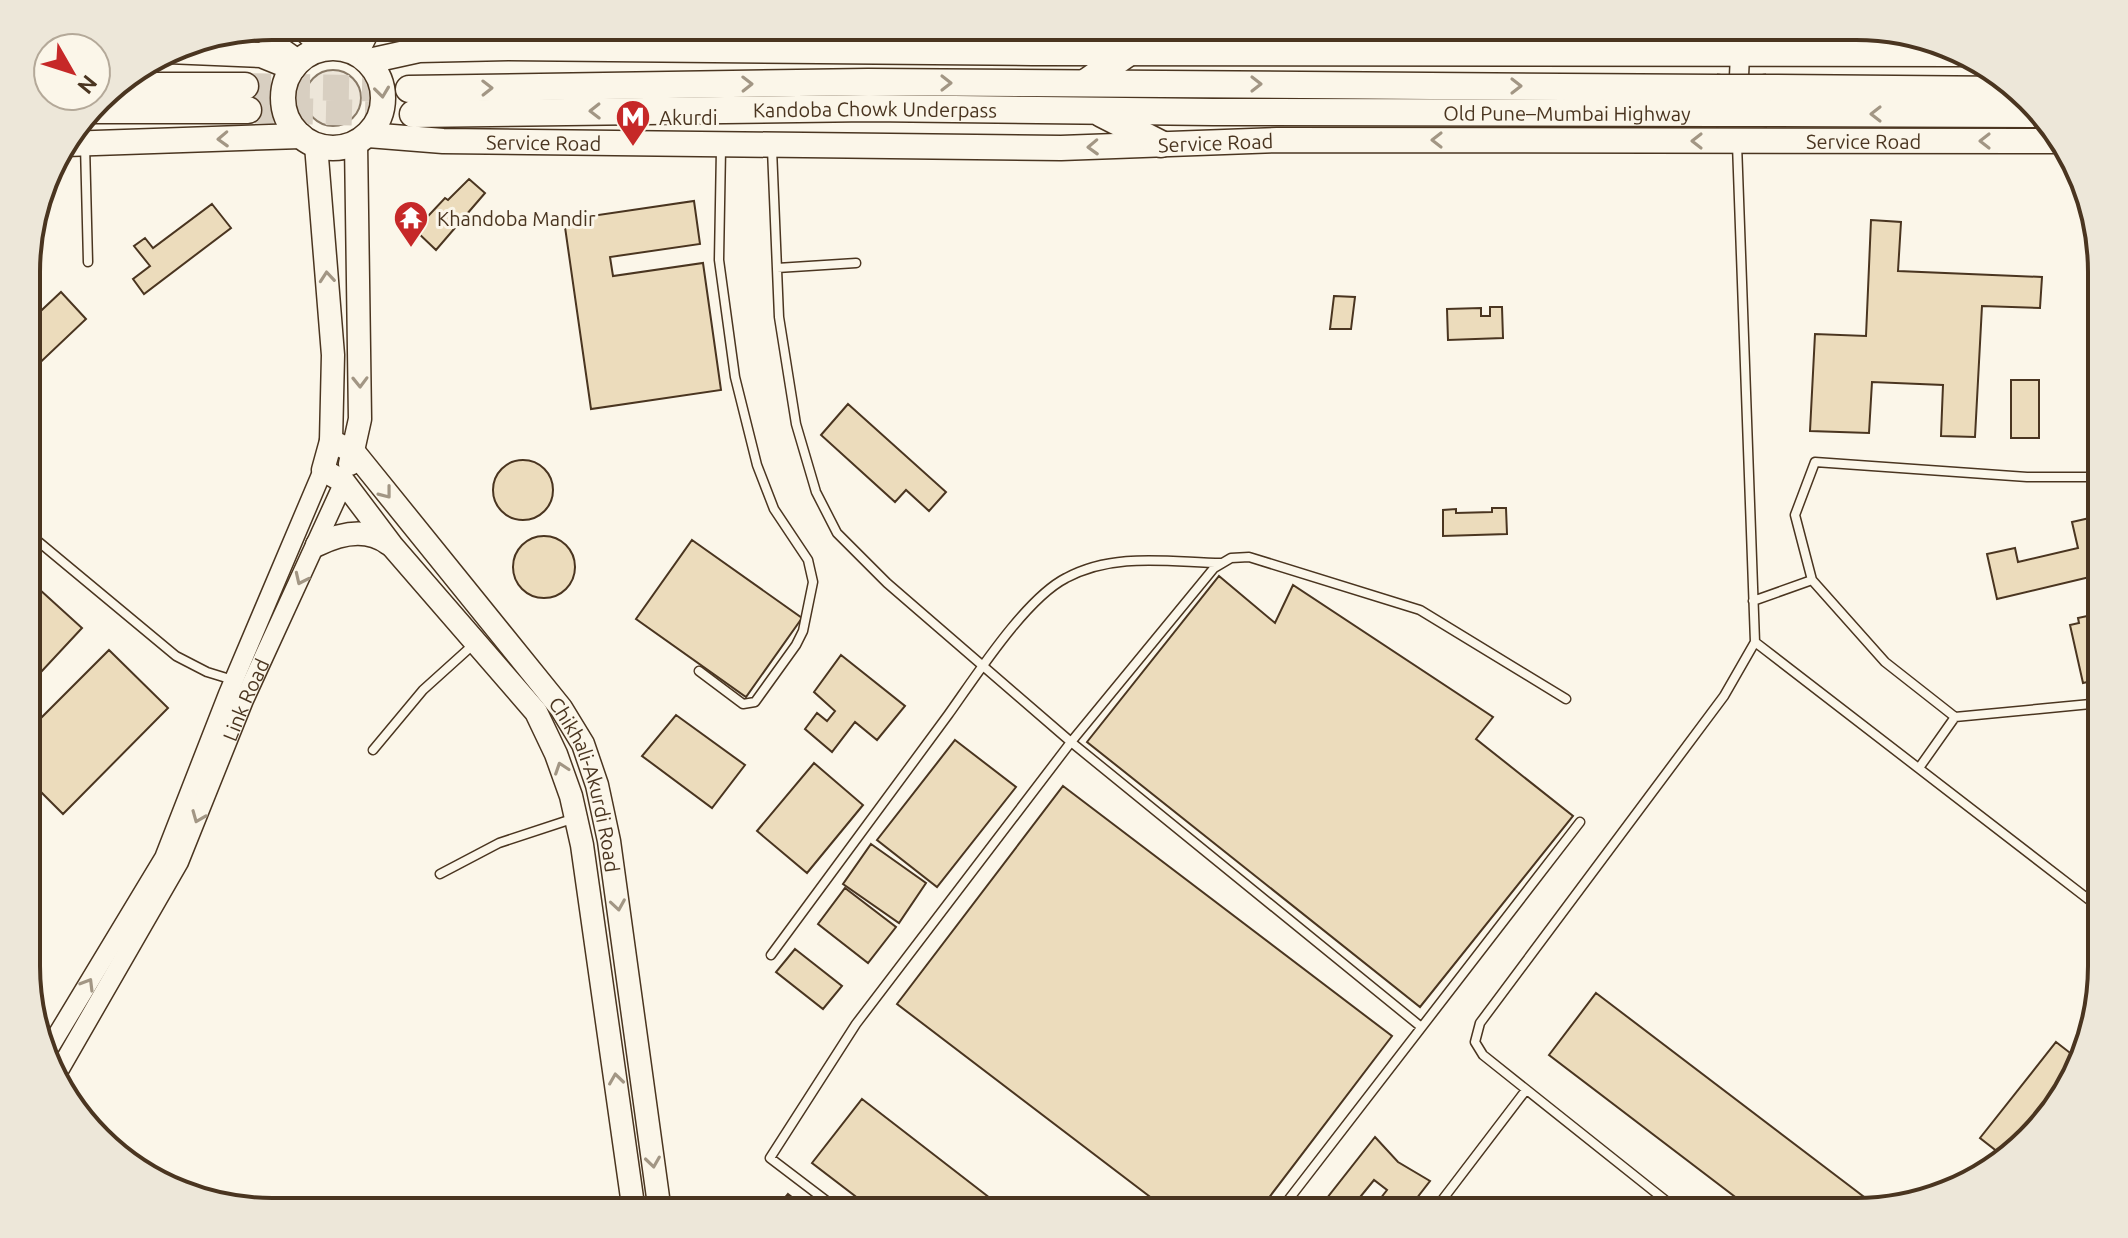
<svg xmlns="http://www.w3.org/2000/svg" width="2128" height="1238" font-family="Ubuntu,sans-serif">
<rect width="100%" height="100%" fill="#fbf6e9"/>
<path fill="#ede6d9" stroke="#887966" stroke-width="2" d="M305 98a28 28 0 1 1 56 0a28 28 0 1 1-56 0Z"/>
<path fill="#ecdcbc" stroke="#4a3520" stroke-width="2" d="M469,179L485,193L436,250L415,230L445,198L448,200Z
M694,201L700,244L610,257L613,276L703,263L721,390L591,409L564,220Z
M212,204L231,228L144,294L133,279L150,266L134,246L145,238L153,248Z
M1871,220L1901,222L1898,271L2042,277L2040,308L1982,306L1975,437L1941,436L1943,385L1872,382L1869,433L1810,431L1815,334L1866,336Z
M61,292L86,319L28,374V323Z
M1334,296L1355,297L1351,329H1330Z
M1490,307H1502L1503,338L1448,340L1447,309L1481,308V316H1490Z
M2011,380H2039V438H2011Z
M848,404L946,492L929,511L906,490L895,502L821,435Z
M493 490a30 30 0 1 1 60 0a30 30 0 1 1-60 0Z
M1492,508H1506L1507,534L1443,536V510L1456,509V513L1492,512Z
M2094,517L2101,546V608L2094,576L1997,599L1987,554L2015,548L2018,562L2078,548L2072,522Z
M513 567a31 31 0 1 1 62 0a31 31 0 1 1-62 0Z
M692,540L802,618L746,697L636,619Z
M1219,576L1275,623L1293,585L1493,717L1476,739L1573,816L1420,1007L1087,742Z
M28,579L82,628L28,686Z
M2101,613V679L2083,683L2070,625L2079,623L2078,618Z
M109,650L168,708L63,814L28,779V731Z
M841,655L905,706L877,740L855,722L832,752L805,729L817,713L827,721L835,711L814,692Z
M676,715L745,765L712,808L642,756Z
M955,740L1016,787L937,887L877,840Z
M814,763L863,805L807,873L757,831Z
M1063,786L1392,1036L1258,1212H1170L897,1004Z
M871,844L926,883L899,923L843,884Z
M845,888L896,927L868,963L818,924Z
M795,949L842,986L823,1009L776,972Z
M1596,993L1880,1209L1872,1211L1755,1212L1549,1055Z
M2056,1042L2078,1059L2075,1068L2003,1156L1980,1138Z
M862,1099L1008,1212H876L812,1163Z
M1375,1137L1398,1162L1430,1181L1406,1212H1370L1387,1190L1374,1180L1348,1212H1316Z
M788,1194L811,1212H773Z"/>
<g fill="none" stroke-linecap="round" stroke-linejoin="round">
<path stroke="#d8cfc1" stroke-width="26" stroke-dasharray="26 13" stroke-linecap="butt" d="M245,86L409,89
M248,110L413,114"/>
<defs>
<path id="service" d="M918,26V51
M1332,26L1333,49
M85,145L88,262
M772,149L779,317L796,424L816,492L837,533L887,583L1071,742L1420,1026
M777,268L856,263
M2101,477H2027L1815,462L1795,515L1812,580L1885,662L1955,717L2101,703
M28,533L176,656L207,672L233,680
M1753,601L1812,580
M1755,642L2101,909
M699,671L743,704L755,702L796,645L803,631L813,582L808,560L774,509L769,496L757,465L735,377L719,260L721,149
M373,750L423,690L474,644
M1919,768L1955,717
M440,874L499,843L575,818
M771,955C830,875 889,795 948,715C976,676 1025,599 1066,578C1114,552 1169,562 1221,563
M841,1212L770,1158L856,1024L1071,742L1214,568L1231,558L1249,557L1420,610L1566,699
M1279,1212L1580,822
M1433,1212L1526,1090
M1680,1212L1483,1055L1475,1042L1480,1023L1724,696L1755,642L1737,144"/>
<path id="minor" d="M716,50L717,26
M1032,53L1043,26"/>
<g id="tertiary">
<path d="M296,26L322,49"/>
<path d="M1736,26L1740,54L1738,99"/>
<path d="M256,29L300,60"/>
<path d="M48,1050L164,858L228,694L323,470"/>
<path id="s1" d="M57,1074L179,862L244,700L344,482"/>
</g>
<g id="secondary">
<path d="M332,47L344,26"/>
<path d="M357,53L366,35L374,26"/>
<path d="M316,145L333,355L331,441L323,470L344,482L393,547L536,712L556,754L571,796L582,845L634,1212"/>
<path id="s2" d="M331,441L354,452L561,708L583,744L597,785L609,841L660,1212"/>
<path d="M350,464L360,419L356,142"/>
<path d="M317,545C341,533 367,527 389,544"/>
</g>
<g id="primary">
<circle cx="333" cy="98" r="50"/>
<path d="M168,51L261,55L293,68"/>
<path d="M369,61L419,50L508,48L1032,53L1962,54"/>
<path id="s3" d="M368,135L443,141L1061,148L1277,140L2063,141"/>
<path d="M66,144L301,136"/>
</g>
<g id="trunk">
<path d="M1085,83L1128,53"/>
<path d="M112,86H245"/>
<path d="M1766,88L2012,90"/>
<path d="M409,89L868,82L1717,88"/>
<path d="M92,110H248"/>
<path d="M1767,113L2038,114"/>
<path id="s4" d="M413,114L869,108L1213,112L1716,113"/>
<path d="M1102,114L1161,144"/>
</g>
</defs>
<use href="#service" stroke="#4a3520" stroke-width="11"/>
<use href="#minor" stroke="#4a3520" stroke-width="19"/>
<use href="#tertiary" stroke="#4a3520" stroke-width="21"/>
<use href="#secondary" stroke="#4a3520" stroke-width="25"/>
<use href="#primary" stroke="#4a3520" stroke-width="27"/>
<use href="#trunk" stroke="#4a3520" stroke-width="29"/>
<use href="#service" stroke="#fbf6e9" stroke-width="8"/>
<use href="#minor" stroke="#fbf6e9" stroke-width="16"/>
<use href="#tertiary" stroke="#fbf6e9" stroke-width="18"/>
<use href="#secondary" stroke="#fbf6e9" stroke-width="22"/>
<use href="#primary" stroke="#fbf6e9" stroke-width="24"/>
<use href="#trunk" stroke="#fbf6e9" stroke-width="26"/>
<defs>
<path id="trunk-bridge" d="M1717,88H1766
M1716,113H1767"/>
</defs>
<use href="#trunk-bridge" stroke="#4a3520" stroke-width="29" stroke-linecap="butt"/>
<use href="#trunk-bridge" stroke="#fbf6e9" stroke-width="26"/>
</g>
<defs><path id="oneway-chevron" d="M-2-3.5L2.5 0L-2 3.5" fill="none" stroke-width="1.6" stroke-linecap="round" stroke-linejoin="round" transform="scale(2)"/></defs>
<g stroke="#a29684">
<use href="#oneway-chevron" transform="translate(946 83)"/>
<use href="#oneway-chevron" transform="translate(747 84) rotate(-1)"/>
<use href="#oneway-chevron" transform="translate(1256 84)"/>
<use href="#oneway-chevron" transform="translate(1516 86)"/>
<use href="#oneway-chevron" transform="translate(487 88) rotate(-1)"/>
<use href="#oneway-chevron" transform="translate(382 92) rotate(83)"/>
<use href="#oneway-chevron" transform="translate(595 111) rotate(179)"/>
<use href="#oneway-chevron" transform="translate(1876 114) rotate(-180)"/>
<use href="#oneway-chevron" transform="translate(223 139) rotate(178)"/>
<use href="#oneway-chevron" transform="translate(1437 140) rotate(-180)"/>
<use href="#oneway-chevron" transform="translate(1697 141) rotate(-180)"/>
<use href="#oneway-chevron" transform="translate(1985 141) rotate(180)"/>
<use href="#oneway-chevron" transform="translate(1093 147) rotate(178)"/>
<use href="#oneway-chevron" transform="translate(327 277) rotate(-95)"/>
<use href="#oneway-chevron" transform="translate(360 382) rotate(89)"/>
<use href="#oneway-chevron" transform="translate(386 493) rotate(52)"/>
<use href="#oneway-chevron" transform="translate(301 579) rotate(115)"/>
<use href="#oneway-chevron" transform="translate(561 768) rotate(-109)"/>
<use href="#oneway-chevron" transform="translate(198 817) rotate(112)"/>
<use href="#oneway-chevron" transform="translate(618 905) rotate(81)"/>
<use href="#oneway-chevron" transform="translate(88 984) rotate(-59)"/>
<use href="#oneway-chevron" transform="translate(616 1079) rotate(-98)"/>
<use href="#oneway-chevron" transform="translate(653 1162) rotate(82)"/>
</g>
<defs>
<symbol id="metro-pin" viewBox="-11 -11 22 30"><path d="M0 17L-7.5 6A9.5 9.5 0 1 1 7.5 6Z" fill="#c62828" stroke="#fbf6e9"/><path d="M-5.5 5V-5H-3L0 0L3-5H5.5V5H3V-.5L0 4L-3-.5V5Z" fill="#fff"/></symbol>
<symbol id="temple-pin" viewBox="-11 -11 22 30"><path d="M0 17L-7.5 6A9.5 9.5 0 1 1 7.5 6Z" fill="#c62828" stroke="#fbf6e9"/><path d="M0-6L5-2H3V0L6.5 2.5H4V6H1.5V3h-3V6H-4V2.5H-6.5L-3 0V-2H-5Z" fill="#fff"/></symbol>
</defs>
<g fill-rule="evenodd">
<use href="#metro-pin" x="613" y="97" width="40" height="54"/>
<use href="#temple-pin" x="391" y="198" width="40" height="54"/>
</g>
<g text-anchor="middle" dominant-baseline="central" stroke-width="6" stroke-linejoin="round" paint-order="stroke">
<g font-size="20" fill="#4a3520" stroke="#fbf6e9">
<text stroke="none"><textPath href="#s4" startOffset="462">Kandoba Chowk Underpass</textPath></text>
<text stroke="none"><textPath href="#s4" startOffset="1154">Old Pune–Mumbai Highway</textPath></text>
<text stroke="none"><textPath href="#s3" startOffset="1496">Service Road</textPath></text>
<text stroke="none"><textPath href="#s3" startOffset="176">Service Road</textPath></text>
<text stroke="none"><textPath href="#s3" startOffset="848">Service Road</textPath></text>
<text stroke="none"><textPath href="#s1" startOffset="420">Link Road</textPath></text>
<text stroke="none"><textPath href="#s2" startOffset="436">Chikhali-Akurdi Road</textPath></text>
</g>
<g font-size="20" fill="#4a3520" stroke="#fbf6e9" text-anchor="start">
<text x="659" y="117">Akurdi</text>
<text x="437" y="218">Khandoba Mandir</text>
</g>
</g>
<path d="M0 0H2128V1238H0ZM272 40H1856A232 232 0 0 1 2088 272V966A232 232 0 0 1 1856 1198H272A232 232 0 0 1 40 966V272A232 232 0 0 1 272 40Z" fill="#ede7d9" fill-rule="evenodd"/>
<path fill="none" stroke="#4a3520" stroke-width="4" d="M272 40H1856A232 232 0 0 1 2088 272V966A232 232 0 0 1 1856 1198H272A232 232 0 0 1 40 966V272A232 232 0 0 1 272 40Z"/>
<g transform="translate(72 72) rotate(129)"><circle r="38" fill="#fbf6e9" stroke="#b4a999" stroke-width="2"/>
<path d="M0-6L14 30L0 20L-14 30Z" fill="#c62828"/>
<text y="-12" font-size="22" font-weight="bold" text-anchor="middle" fill="#4a3520">N</text>
</g>
</svg>
